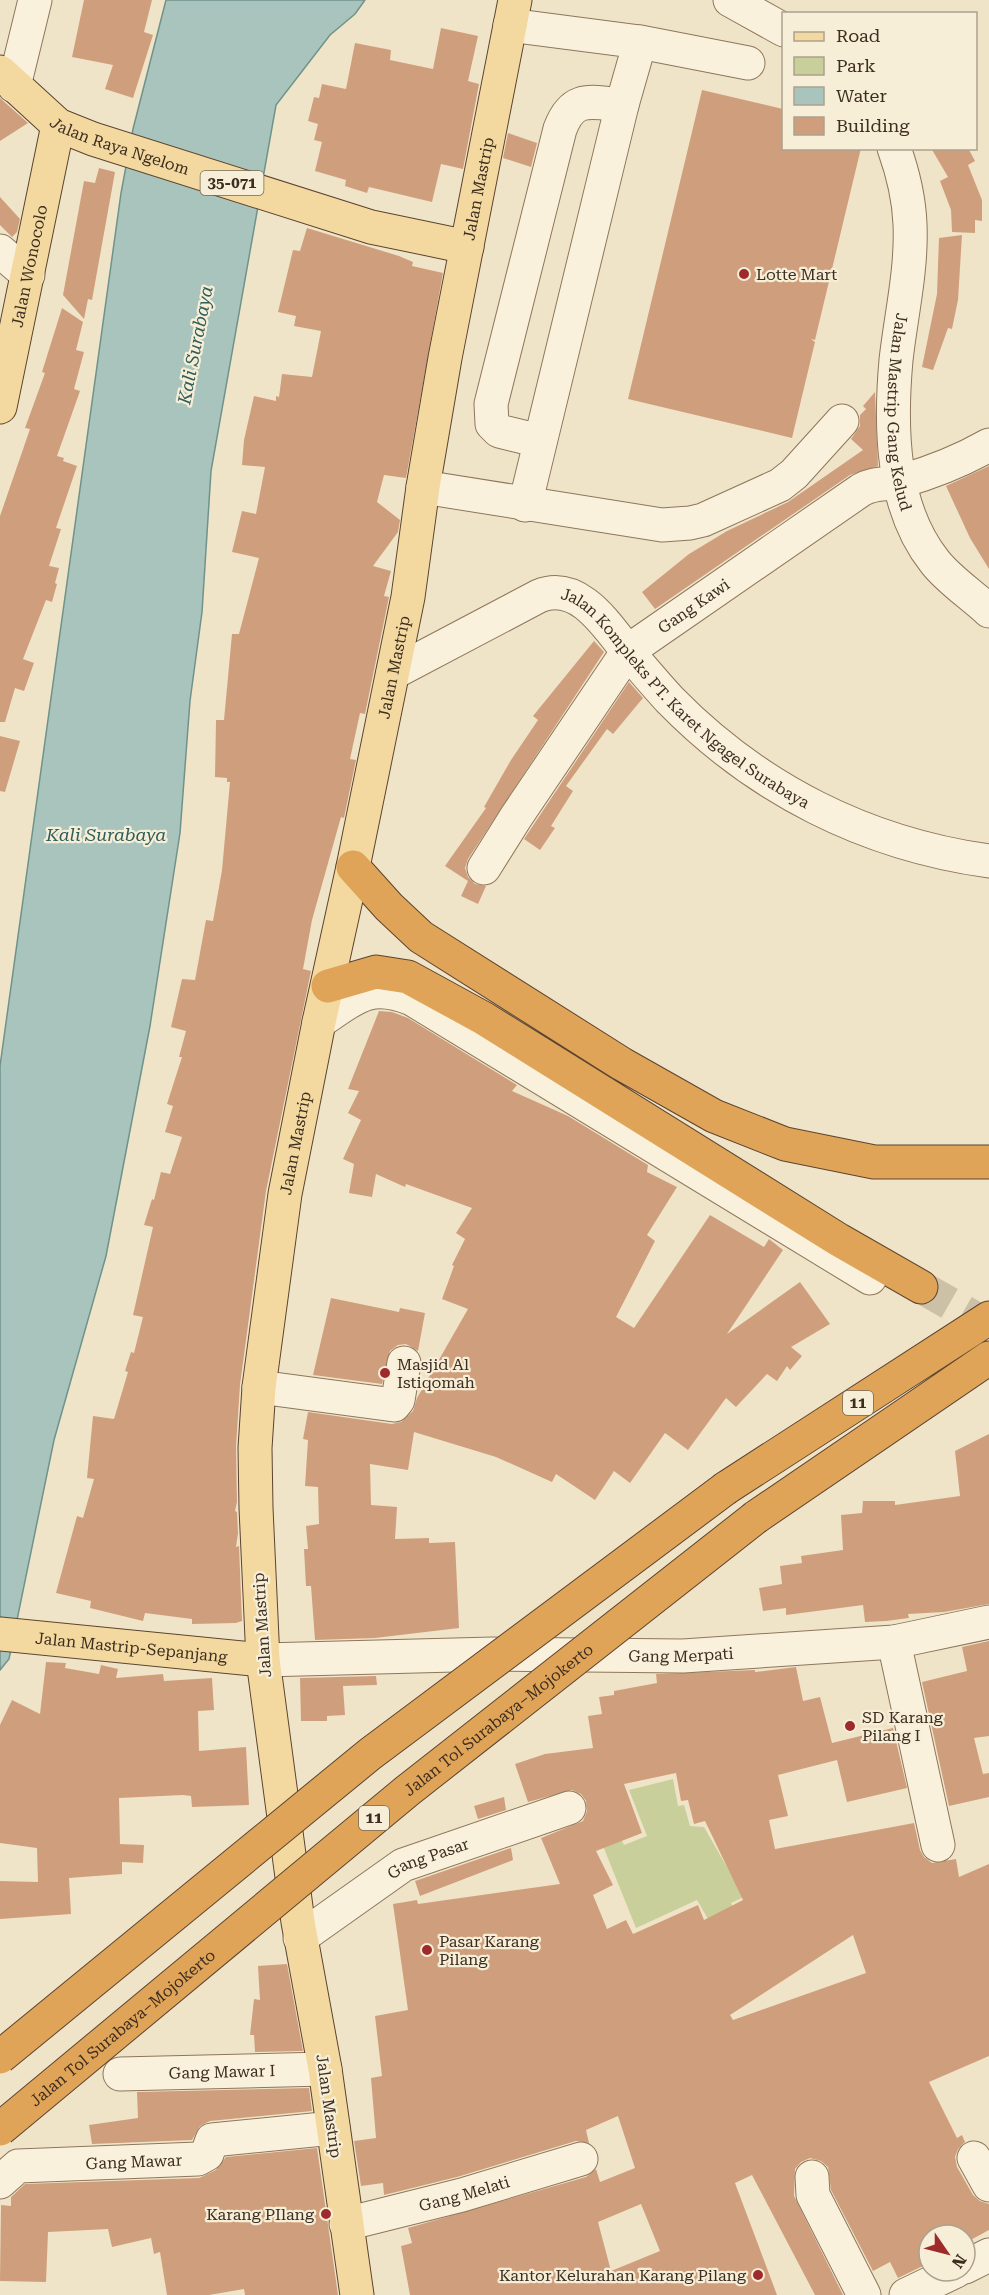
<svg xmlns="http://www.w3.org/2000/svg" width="989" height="2295" font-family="'Roboto Serif',serif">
<rect width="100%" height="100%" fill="#f0e4c8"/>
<path fill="#c9cf9b" d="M673,1779L678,1806L684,1805L690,1826L704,1827L744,1897L731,1903L738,1919L747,1987L697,1900L636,1928L597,1831L614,1824L624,1845L647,1836L629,1790Z"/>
<path fill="#a9c4bc" stroke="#6f938a" stroke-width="1.5" d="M166,0H365L355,14L330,35L276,105L211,471L202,612L190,701L180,833L150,1026L106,1256L54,1440L9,1659L0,1670V1066L121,193L133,129Z"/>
<path fill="#cf9f7d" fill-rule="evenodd" d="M84,0H152L144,32L153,35L133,98L105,89L113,65L72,57Z
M441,28L478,36L468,81L479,84L463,169L441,164L432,202L369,187L367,193L345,186L346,180L315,171L322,142L314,140L318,124L308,121L314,97L319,98L322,84L346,89L355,43L391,50L390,60L433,69Z
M702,90L783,109V148H861L815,340L811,339L815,342L792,438L628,399Z
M0,98L28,123L0,141Z
M508,133L537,143L531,167L503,158Z
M931,148H968L975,161L968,165L982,200V221L975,220V233L952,232L951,210L940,181L948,177Z
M99,168L115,172L92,300L88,299L84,319L63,295L84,181L95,183Z
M0,197L20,219L17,232L12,237L0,225Z
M307,228L399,256L413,262L412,266L443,273L406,478L384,475L377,502L400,520L398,532L373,566L391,571L384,596L389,597L365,714L360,713L350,759L356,760L344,818L341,817L312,920L303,969L311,971L266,1191L240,1385L236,1447L237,1502L235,1511L237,1512L238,1533L236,1547L239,1546L242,1621L236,1623L192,1624V1619L145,1613L143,1621L90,1608L91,1601L56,1593L77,1516L83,1518L94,1479L87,1478L93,1416L114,1419L128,1372L125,1371L131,1352L134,1353L143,1317L133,1315L153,1227L144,1225L152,1199L154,1200L161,1172L170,1174L182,1137L165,1132L173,1106L167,1104L182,1057H179L186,1031L171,1027L182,979L195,980L206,920L213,921L222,870L230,782H227V778L215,777L216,720H224L232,634H239L259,558L232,552L242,511L256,514L265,467L242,465L244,440L254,396L276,401V396L279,397L282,374L312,377L321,331L294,326L296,316L278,312L293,250L300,251Z
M962,235L958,300L952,329L948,328L933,370L922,367L937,294L939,238Z
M62,308L83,322L76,350L84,352L74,389L80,391L57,456L64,458L63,461L77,466L56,528L61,529L49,566L59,568L55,583L57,584L52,602L46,600L23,659L34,663L24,691L15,688L5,722H0V516L30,429L25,428L45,373L42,372Z
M875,392L878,466L850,475L655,609L642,592L689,554L727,531L788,502L863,450L851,439L860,426V415L866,409L863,406Z
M989,466V569L970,538L946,486Z
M594,641L604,652L468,859L465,868L468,877L475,884L486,886L478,904L461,896L468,881L445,866L486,808L484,807L511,760L538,720L533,716Z
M629,682L643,698L613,734L607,729L566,786L573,791L551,826L555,828L540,850L524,839Z
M0,736L20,741L5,792L0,791Z
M379,1011L392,1012L408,1018L517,1085L512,1091L568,1116L648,1165L647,1172L677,1187L647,1235L655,1241L616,1317L634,1328L710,1215L764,1247L769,1239L783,1250L727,1334L800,1282L830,1324L791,1347L802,1356L790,1370L787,1366L777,1381L767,1374L736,1407L726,1398L688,1450L665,1433L630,1483L614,1471L595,1500L556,1474L552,1482L496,1457L414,1432L408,1470L370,1464L371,1505L397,1507L395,1539L429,1538V1543L455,1542L459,1628L375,1638L315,1640L311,1586H306L304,1549H308L306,1526L319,1524L318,1487L305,1486L308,1440L303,1439L308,1412L392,1424L401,1422L413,1411L417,1398L468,1309L442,1299L454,1266L452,1265L465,1239L456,1233L472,1208L406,1184L405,1187L376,1174L372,1197L349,1193L354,1164L343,1159L361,1120L348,1113L359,1091L348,1089Z
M331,1298L399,1312L400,1308L425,1313L418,1351L406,1344L398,1345L390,1351L382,1384L313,1375Z
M989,1434V1604L944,1612L908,1614L909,1618L886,1621L865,1622L863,1605L786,1615V1608L763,1611L759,1588L782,1584L780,1566L802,1563L801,1556L843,1550L841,1515L862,1513L863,1501H895V1505L960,1496L955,1451Z
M989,1641V1736L974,1738L983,1774L989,1773V1797L949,1806L922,1682L967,1671L962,1647Z
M46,1662L66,1663L65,1668L99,1674L101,1665L118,1669L116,1678L163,1674L164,1681L212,1678L214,1710L198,1711L199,1751L246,1747L249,1805L192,1807L191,1796L183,1795L119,1798L120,1844L144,1845L143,1863L122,1862V1874L69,1878L71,1914L0,1919V1881L38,1882L37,1848L0,1843V1725L12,1700L40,1714Z
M796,1667L803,1701L820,1697L832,1743L893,1728L907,1788L847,1802L837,1760L778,1775L788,1816L769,1820L775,1849L914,1823L920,1850L924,1857L932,1863L956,1859L959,1877L989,1864V2056L929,2082L957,2138L962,2135L965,2142L958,2149L955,2157L957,2167L973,2195L980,2201L989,2204V2230L965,2243V2235H929V2263L898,2278L890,2262L873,2271L831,2190L828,2167L821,2161L810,2158L801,2162L795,2169L794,2196L843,2295H815L752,2175L735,2183L777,2295H410L401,2246L412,2243L408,2228L586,2177L596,2169L600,2182L635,2168L618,2116L586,2130L589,2143L576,2141L457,2177L384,2195L383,2183L361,2186L354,2141L376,2138L371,2078L382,2076L375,2016L408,2010L393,1904L417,1900L418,1904L560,1884L541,1838L583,1821L587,1811L586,1801L581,1794L572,1790L528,1802L515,1764L545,1754L593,1748L588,1716L602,1714L599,1697L614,1695V1691L657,1683L656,1674L755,1670V1672ZM676,1773L681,1801L688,1800L694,1824L705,1821L743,1900L704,1920L698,1905L633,1934L626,1920L607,1929L593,1895L613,1885L596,1851L642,1833L624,1784ZM853,1935L866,1973L733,2020L730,2015ZM641,2204L660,2251L611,2271L598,2222Z
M376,1676L377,1685L343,1686L345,1715L327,1716V1721H301L300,1678Z
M504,1797L506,1810L478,1819L474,1806Z
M511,1848L513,1860L420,1896L415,1881Z
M287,1964L303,2051L255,2052L254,2035H250L254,1999L260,2000L258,1966Z
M309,2088L312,2111L210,2121L200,2126L192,2140L92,2144L89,2125L138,2118L137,2092Z
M317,2148L338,2295H245L244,2289L209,2295H167L160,2252L154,2254L151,2238L112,2247L108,2229L48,2232L46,2282L0,2281L1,2205L11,2206V2197L25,2184L199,2178L216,2170L226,2157Z"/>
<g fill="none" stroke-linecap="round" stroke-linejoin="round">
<path stroke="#ccc0a6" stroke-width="33" stroke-dasharray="33 16" stroke-linecap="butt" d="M921,1287L989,1326"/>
<defs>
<g id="minor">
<path d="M730,0L784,30"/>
<path d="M510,25L640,42L748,63"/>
<path d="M14,86L35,0"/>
<path id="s1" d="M894,148C903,173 909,199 910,224C912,270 901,315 896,360C890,427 891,507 935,562C949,580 972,595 989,611"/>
<path d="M0,251L28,275"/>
<path d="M540,441L499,431L492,424L491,404L560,129C573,95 590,102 622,105"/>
<path d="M423,487L662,525L690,523L703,520L780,485L794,474L842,421"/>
<path d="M525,505L622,105L640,42"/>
<path id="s2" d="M393,673L539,596C579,580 607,626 628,652C642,668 656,685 670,700C757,789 866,844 989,861"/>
<path id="s3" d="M484,868L516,817L628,651L861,490C877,481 886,486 902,481C933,472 961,461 989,445"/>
<path d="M319,1022C354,999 368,981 412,999L870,1278"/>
<path d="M259,1387L394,1405L398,1400L404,1363"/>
<path d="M894,1642L938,1845"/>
<path id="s4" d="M263,1660L493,1654L683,1656L894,1642L989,1622"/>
<path id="s5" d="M300,1938L403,1865L569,1808"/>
<path id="s6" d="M120,2074L325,2069"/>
<path d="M974,2158L989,2185"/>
<path d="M812,2177L813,2195L864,2295"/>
<path id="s7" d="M0,2182L18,2166L198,2159L207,2154L212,2140L333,2128"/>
<path id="s8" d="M346,2224L462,2195L581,2159"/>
<path d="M965,2267L989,2255"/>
<path d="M906,2295L956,2271"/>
</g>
<g id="major">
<path id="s9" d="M0,72L58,125L93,139L371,227L467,247"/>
<path id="s10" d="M0,407L58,125"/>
<path id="s11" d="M0,1634L263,1660"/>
<path id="s12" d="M357,2295L325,2069L298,1922L263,1660L256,1508L255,1448L259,1387L285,1194L319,1022L353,867L408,597L423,487L445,358L515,0"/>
</g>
<path id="highway" d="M353,867L389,907L421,937L622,1064L714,1116L785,1144L874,1162H989
M328,986L376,972L408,977L483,1018L839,1240L921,1287
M726,1488L989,1318
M756,1517L989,1358"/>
</defs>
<use href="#minor" stroke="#8d765c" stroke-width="35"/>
<use href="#major" stroke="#5b4430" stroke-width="35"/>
<use href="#highway" stroke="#5b4430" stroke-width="35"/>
<use href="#minor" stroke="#faf1dc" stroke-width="33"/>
<use href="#major" stroke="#f3d9a0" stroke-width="33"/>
<use href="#highway" stroke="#e0a458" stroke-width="33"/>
<defs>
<g id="highway-bridge">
<path d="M0,2057L370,1754L726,1488"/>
<path id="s13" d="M0,2129L407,1791L756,1517"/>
</g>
</defs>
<use href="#highway-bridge" stroke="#5b4430" stroke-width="35" stroke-linecap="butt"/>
<use href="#highway-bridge" stroke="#e0a458" stroke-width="33"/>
</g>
<g fill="#9e2a2b" stroke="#f7eed8" stroke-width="2">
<circle cx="744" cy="274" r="6"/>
<circle cx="385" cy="1373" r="6"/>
<circle cx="850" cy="1726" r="6"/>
<circle cx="427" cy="1950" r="6"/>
<circle cx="326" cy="2214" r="6"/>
<circle cx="758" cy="2275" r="6"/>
</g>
<g text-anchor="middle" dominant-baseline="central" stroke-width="4.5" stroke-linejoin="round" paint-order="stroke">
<g fill="#f7eed8" stroke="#756857" stroke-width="1.5">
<rect x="200.5" y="171" width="63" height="24" rx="4.5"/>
<rect x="843" y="1391" width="30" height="24" rx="4.5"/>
<rect x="359" y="1806" width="30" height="24" rx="4.5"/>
</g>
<g font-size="15" font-weight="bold" fill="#3d2e20">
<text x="232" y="183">35-071</text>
<text x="858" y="1403">11</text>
<text x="374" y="1818">11</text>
</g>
<g font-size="16" fill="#3d2e20" stroke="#f7eed8">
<text stroke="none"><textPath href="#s9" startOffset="144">Jalan Raya Ngelom</textPath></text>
<text stroke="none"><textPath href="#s12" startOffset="2134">Jalan Mastrip</textPath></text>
<text stroke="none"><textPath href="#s10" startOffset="144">Jalan Wonocolo</textPath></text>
<text stroke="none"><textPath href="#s1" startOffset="267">Jalan Mastrip Gang Kelud</textPath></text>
<text stroke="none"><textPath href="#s3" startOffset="340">Gang Kawi</textPath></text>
<text stroke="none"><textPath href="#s12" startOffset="1648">Jalan Mastrip</textPath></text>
<text stroke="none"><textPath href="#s2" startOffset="352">Jalan Kompleks PT. Karet Ngagel Surabaya</textPath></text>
<text stroke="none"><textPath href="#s12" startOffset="1162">Jalan Mastrip</textPath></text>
<text transform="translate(262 1625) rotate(-94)">Jalan Mastrip</text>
<text stroke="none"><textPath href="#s11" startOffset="132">Jalan Mastrip-Sepanjang</textPath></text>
<text stroke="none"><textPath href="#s4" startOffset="418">Gang Merpati</textPath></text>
<text stroke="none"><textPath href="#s13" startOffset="645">Jalan Tol Surabaya–Mojokerto</textPath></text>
<text stroke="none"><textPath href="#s5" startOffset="152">Gang Pasar</textPath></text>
<text stroke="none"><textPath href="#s13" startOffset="159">Jalan Tol Surabaya–Mojokerto</textPath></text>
<text stroke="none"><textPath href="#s6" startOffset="102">Gang Mawar I</textPath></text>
<text transform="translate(329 2106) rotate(82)">Jalan Mastrip</text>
<text stroke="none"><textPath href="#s7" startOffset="140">Gang Mawar</textPath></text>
<text stroke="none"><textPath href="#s8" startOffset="122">Gang Melati</textPath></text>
</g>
<g font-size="16" fill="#3d2e20" stroke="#f7eed8" text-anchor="start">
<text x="756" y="274">Lotte Mart</text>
<text x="397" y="1364">Masjid Al<tspan x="397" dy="18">Istiqomah</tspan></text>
<text x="862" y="1717">SD Karang<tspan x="862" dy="18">Pilang I</tspan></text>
<text x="439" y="1941">Pasar Karang<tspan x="439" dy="18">Pilang</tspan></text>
<text x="314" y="2214" text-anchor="end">Karang PIlang</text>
<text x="746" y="2275" text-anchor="end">Kantor Kelurahan Karang Pilang</text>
</g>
<g font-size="18" font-style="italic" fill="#2f5d5a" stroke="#f7eed8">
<text transform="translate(195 345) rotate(-79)">Kali Surabaya</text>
<text x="106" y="834">Kali Surabaya</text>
</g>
</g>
<rect x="782" y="12" width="195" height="138" fill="#f7eed8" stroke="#ada18e" stroke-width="1.5"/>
<rect x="794" y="32" width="30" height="9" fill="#f3d9a0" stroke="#ada18e" stroke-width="1.5"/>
<text x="836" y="42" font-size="18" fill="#3d2e20">Road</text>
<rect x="794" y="57" width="30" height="18" fill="#c9cf9b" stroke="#ada18e" stroke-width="1.5"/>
<text x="836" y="72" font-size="18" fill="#3d2e20">Park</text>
<rect x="794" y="87" width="30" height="18" fill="#a9c4bc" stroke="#ada18e" stroke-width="1.5"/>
<text x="836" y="102" font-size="18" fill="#3d2e20">Water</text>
<rect x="794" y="117" width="30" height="18" fill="#cf9f7d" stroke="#ada18e" stroke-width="1.5"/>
<text x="836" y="132" font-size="18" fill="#3d2e20">Building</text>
<g transform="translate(947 2253) rotate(125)"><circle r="28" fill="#f7eed8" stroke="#ada18e" stroke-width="1.5"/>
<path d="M0-4.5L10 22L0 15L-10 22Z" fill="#9e2a2b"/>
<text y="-9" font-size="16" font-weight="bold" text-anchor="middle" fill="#3d2e20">N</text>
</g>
</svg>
